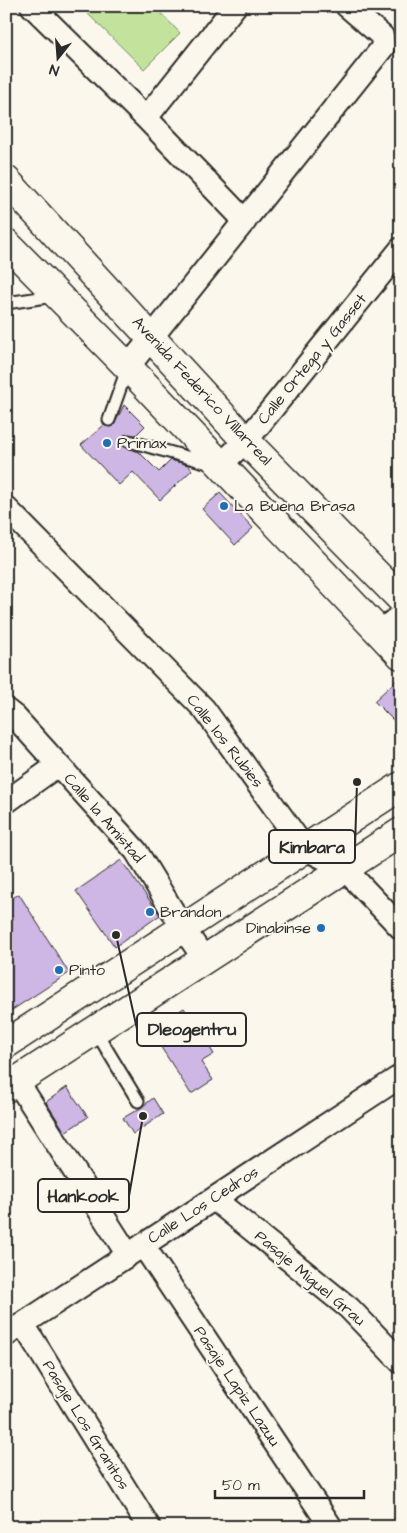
<svg xmlns="http://www.w3.org/2000/svg" width="407" height="1533" font-family="'Architects Daughter',sans-serif">
<rect width="100%" height="100%" fill="#fbf7ec"/>
<filter id="ink" filterUnits="userSpaceOnUse"><feTurbulence type="fractalNoise" baseFrequency=".02" numOctaves="2"/><feDisplacementMap in="SourceGraphic" scale="10" xChannelSelector="R" yChannelSelector="G"/><feConvolveMatrix kernelMatrix="1 2 1 2 8 2 1 2 1" color-interpolation-filters="sRGB"/></filter>
<g filter="url(#ink)">
<path fill="#c3e39c" stroke="#778764" d="M96,6H154L180,33L144,69L88,14Z"/>
<path fill="#ceb6e5" stroke="#2b2b2b" d="M124,405L145,426L136,435H124L122,439L124,447L139,452L159,472L171,460L188,465L192,470L160,500L133,472L119,485L81,445L104,425L110,427L114,425Z
M220,493L253,528L235,545L202,509Z
M401,676V728L374,701Z
M121,860L160,915L115,947L76,891Z
M19,894L69,973L6,1014V902Z
M184,1008L214,1054L201,1062L213,1080L191,1094L150,1030Z
M67,1087L88,1117L65,1132L46,1102Z
M153,1098L163,1114L133,1134L123,1118L142,1107Z"/>
<g fill="none" stroke-linecap="round" stroke-linejoin="round">
<defs>
<path id="lane" d="M6,303L54,296
M109,420L127,369
M129,441L212,464
M95,1030L138,1101"/>
<path id="street" d="M32,6L146,118L245,221
M146,118L235,6
M128,367L383,47L382,36L347,6
M219,466L246,441L401,249
M6,508L204,709L304,848L344,868L401,928
M6,710L15,717L136,851L183,928L205,960
M6,802L58,765
M17,1081L128,1255
M214,1199L349,1308L401,1362
M143,1245L331,1527
M23,1324L149,1527
M6,1335L401,1076"/>
<path id="secondary" d="M6,180L246,441L401,599
M6,243L128,367L401,655
M382,634L401,619
M6,1044L401,786
M6,1088L401,832"/>
</defs>
<use href="#lane" stroke="#2b2b2b" stroke-width="15"/>
<use href="#street" stroke="#2b2b2b" stroke-width="26"/>
<use href="#secondary" stroke="#2b2b2b" stroke-width="31"/>
<use href="#lane" stroke="#fbf7ec" stroke-width="11"/>
<use href="#street" stroke="#fbf7ec" stroke-width="22"/>
<use href="#secondary" stroke="#fbf7ec" stroke-width="28"/>
</g>
</g>
<g fill="#1f6fb2" stroke="#fbf7ec" stroke-width="2">
<circle cx="107" cy="443" r="5"/>
<circle cx="224" cy="506" r="5"/>
<circle cx="150" cy="912" r="5"/>
<circle cx="321" cy="928" r="5"/>
<circle cx="59" cy="970" r="5"/>
</g>
<g text-anchor="middle" dominant-baseline="central" stroke-width="4" stroke-linejoin="round" paint-order="stroke">
<g font-size="16" fill="#2b2b2b" stroke="#fbf7ec">
<text transform="translate(312 359) rotate(-51)">Calle Ortega y Gasset</text>
<text transform="translate(202 391) rotate(47)">Avenida Federico Villarreal</text>
<text transform="translate(225 741) rotate(52)">Calle los Rubies</text>
<text transform="translate(104 818) rotate(49)">Calle la Amistad</text>
<text transform="translate(203 1205) rotate(-33)">Calle Los Cedros</text>
<text transform="translate(310 1278) rotate(40)">Pasaje Miguel Grau</text>
<text transform="translate(237 1386) rotate(56)">Pasaje Lapiz Lazuu</text>
<text transform="translate(86 1425) rotate(58)">Pasaje Los Granitos</text>
</g>
<g font-size="16" fill="#2b2b2b" stroke="#fbf7ec" text-anchor="start">
<text x="117" y="443">Primax</text>
<text x="234" y="506">La Buena Brasa</text>
<text x="160" y="912">Brandon</text>
<text x="311" y="928" text-anchor="end">Dinabinse</text>
<text x="69" y="970">Pinto</text>
</g>
</g>
<path fill="none" stroke="#2b2b2b" stroke-width="2" d="M357 782L355 847M116 935L137 1029M143 1116L129 1196"/>
<g fill="#2b2b2b" stroke="#fbf7ec" stroke-width="2">
<circle cx="357" cy="782" r="5"/>
<circle cx="116" cy="935" r="5"/>
<circle cx="143" cy="1116" r="5"/>
</g>
<g fill="#fbf7ec" stroke="#2b2b2b" stroke-width="2">
<rect x="269" y="830" width="86" height="33" rx="5"/>
<rect x="137" y="1013" width="109" height="33" rx="5"/>
<rect x="38" y="1179" width="91" height="33" rx="5"/>
</g>
<g font-size="18" text-anchor="middle" font-weight="bold" fill="#2b2b2b">
<text x="312" y="853">Kimbara</text>
<text x="192" y="1035">Dleogentru</text>
<text x="83" y="1202">Hankook</text>
</g>
<rect width="407" height="1533" fill="none" stroke="#fbf7ec" stroke-width="25"/>
<rect x="12" y="12" width="382" height="1508" fill="none" stroke="#2b2b2b" stroke-width="2" filter="url(#ink)"/>
<g transform="translate(58 58) rotate(197)" stroke="#fbf7ec" stroke-width="4" paint-order="stroke">
<path d="M0-4L9 19L0 12L-9 19Z" fill="#2b2b2b"/>
<text y="-8" font-size="14" font-weight="bold" text-anchor="middle" fill="#2b2b2b">N</text>
</g>
<path d="M215 1490v8h149v-8" fill="none" stroke="#2b2b2b" stroke-width="2.5"/>
<text x="222" y="1490" font-size="15" fill="#2b2b2b" stroke="#fbf7ec" stroke-width="4" paint-order="stroke">50 m</text>
</svg>
